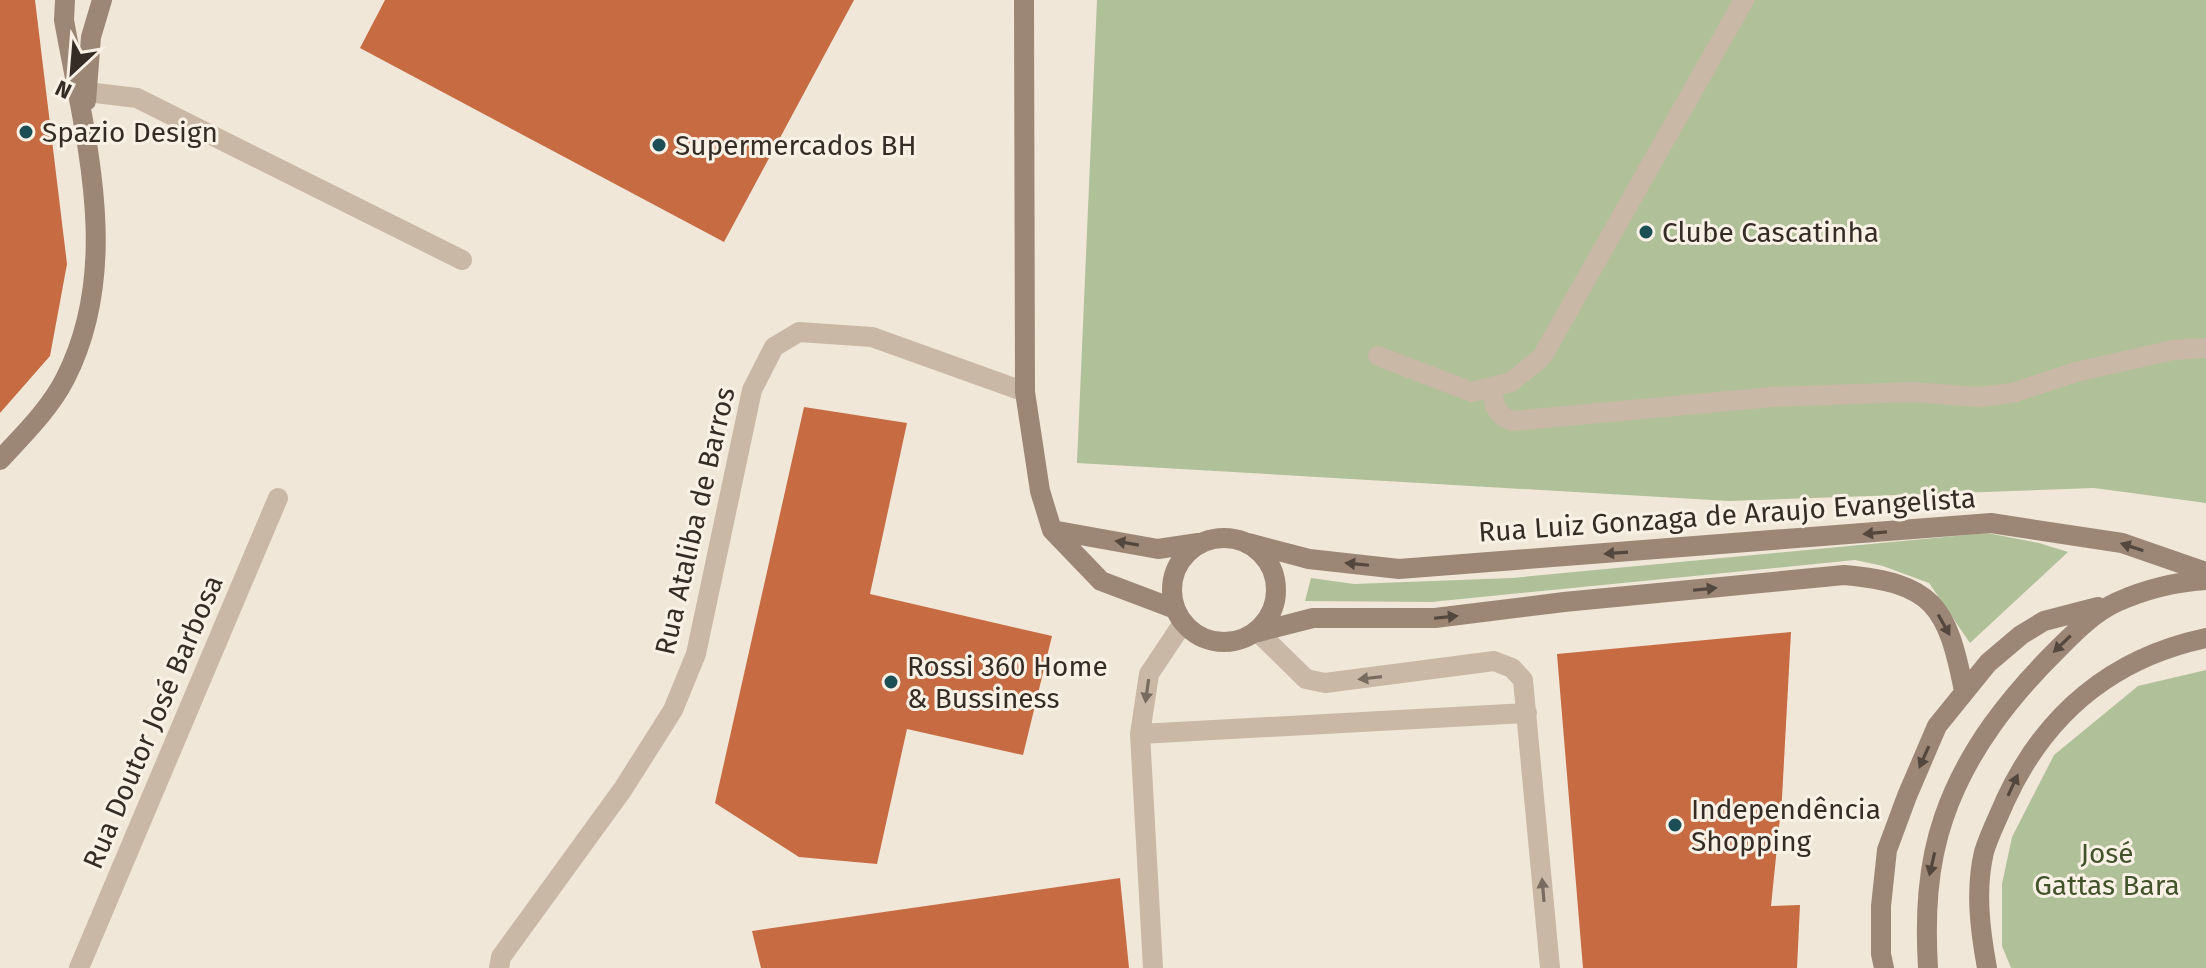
<svg xmlns="http://www.w3.org/2000/svg" width="2206" height="968" font-family="'Fira Sans',sans-serif">
<rect width="100%" height="100%" fill="#f1e7d9"/>
<path fill="#b0c099" d="M1097,0H2206V503L2094,488L1729,501L1077,463Z
M1987,533L2039,543L2068,552L1970,643L1929,583L1883,566L1855,560L1431,602L1305,601L1311,578L1354,584L1512,578Z
M2206,670V968H2011L2002,946V884L2012,837L2054,755L2138,686Z"/>
<path fill="#c66b42" d="M0,0H35L67,264L50,356L0,413Z
M385,0H854L724,242L360,48Z
M804,407L907,423L870,594L1052,636L1023,755L907,729L877,864L799,857L715,803Z
M1791,632L1782,798L1771,906L1800,905L1797,968H1583L1557,654Z
M1120,878L1129,968H761L752,931Z"/>
<g fill="none" stroke-linecap="round" stroke-linejoin="round">
<path stroke="#c9b8a5" stroke-width="20" d="M87,92L137,98L462,260
M1378,356L1472,392L1511,382L1542,357L1744,0
M1491,387C1495,404 1494,414 1512,421L1772,397L1912,392L1978,397L2012,393L2076,372L2173,350L2206,348
M1258,632L1306,679L1325,683L1494,661L1512,668L1523,680L1550,968
M1140,734L1527,713
M1153,968L1140,734L1149,674L1183,623"/>
<path stroke="#c9b8a5" stroke-width="20" d="M79,968L278,498"/>
<path stroke="#c9b8a5" stroke-width="20" d="M499,968L501,957L623,789L673,710L696,654L752,390L774,347L799,332L872,337L1025,392"/>
<path stroke="#9c8776" stroke-width="20" d="M1024,0L1025,392L1040,491L1052,530L1101,581L1175,609
M86,101L91,37L102,0
M0,460C23,435 49,410 65,379C123,266 85,138 64,20L65,0
M1052,530L1158,549L1198,543
M1172 590a52 52 0 1 1 104 0a52 52 0 1 1-104 0Z
M1248,543L1309,559L1399,569L1991,523L2122,543L2206,572
M1258,632L1313,618H1435L1564,602L1844,575C1933,583 1947,605 1964,691
M1884,968L1881,954V906L1887,850L1907,796L1937,726L1988,663L2021,635L2044,621L2098,607
M1928,968C1925,917 1927,866 1944,817C1967,750 2011,695 2060,647C2077,630 2095,612 2117,602C2146,589 2175,582 2206,580
M1987,968C1980,930 1975,890 1984,852C1989,835 1998,818 2005,801C2045,714 2112,658 2206,638"/>
</g>
<defs><path id="oneway-solid" d="M-6-.8H1V-3.2L6.5 0L1 3.2V.8H-6Z" transform="scale(2)"/></defs>
<g fill="#54473e">
<use href="#oneway-solid" transform="translate(1875 533) rotate(175)"/>
<use href="#oneway-solid" transform="translate(1127 543) rotate(-170)"/>
<use href="#oneway-solid" transform="translate(2132 547) rotate(-162)"/>
<use href="#oneway-solid" transform="translate(1616 553) rotate(176)"/>
<use href="#oneway-solid" transform="translate(1357 564) rotate(-174)"/>
<use href="#oneway-solid" transform="translate(1705 589) rotate(-6)"/>
<use href="#oneway-solid" transform="translate(1446 617) rotate(-6)"/>
<use href="#oneway-solid" transform="translate(1944 625) rotate(61)"/>
<use href="#oneway-solid" transform="translate(2062 644) rotate(136)"/>
<use href="#oneway-solid" transform="translate(1924 757) rotate(114)"/>
<use href="#oneway-solid" transform="translate(2013 785) rotate(-65)"/>
<use href="#oneway-solid" transform="translate(1932 864) rotate(103)"/>
</g>
<g fill="#786b5f">
<use href="#oneway-solid" transform="translate(1370 678) rotate(173)"/>
<use href="#oneway-solid" transform="translate(1147 691) rotate(98)"/>
<use href="#oneway-solid" transform="translate(1543 890) rotate(-95)"/>
</g>
<g fill="#1c4e56" stroke="#f9f1e5" stroke-width="3">
<circle cx="26" cy="132" r="8"/>
<circle cx="659" cy="145" r="8"/>
<circle cx="1646" cy="232" r="8"/>
<circle cx="891" cy="682" r="8"/>
<circle cx="1675" cy="825" r="8"/>
</g>
<g text-anchor="middle" dominant-baseline="central" stroke-width="6" stroke-linejoin="round" paint-order="stroke">
<g font-size="28" fill="#352c26" stroke="#f9f1e5" text-anchor="start">
<text x="42" y="132">Spazio Design</text>
<text x="675" y="145">Supermercados BH</text>
<text x="1662" y="232">Clube Cascatinha</text>
<text x="907" y="666">Rossi 360 Home<tspan x="907" dy="32">&amp; Bussiness</tspan></text>
<text x="1691" y="809">Independência<tspan x="1691" dy="32">Shopping</tspan></text>
</g>
<g font-size="28" fill="#352c26" stroke="#f9f1e5">
<text transform="translate(1727 515) rotate(-4)">Rua Luiz Gonzaga de Araujo Evangelista</text>
<text transform="translate(695 521) rotate(-77)">Rua Ataliba de Barros</text>
<text transform="translate(153 722) rotate(-67)">Rua Doutor José Barbosa</text>
</g>
<g font-size="28" fill="#41532a" stroke="#f9f1e5">
<text x="2107" y="853">José<tspan x="2107" dy="32">Gattas Bara</tspan></text>
</g>
</g>
<g transform="translate(72 72) rotate(206)" stroke="#f9f1e5" stroke-width="6" paint-order="stroke">
<path d="M0-6L14 30L0 20L-14 30Z" fill="#352c26"/>
<text y="-12" font-size="22" font-weight="bold" text-anchor="middle" fill="#352c26">N</text>
</g>
</svg>
